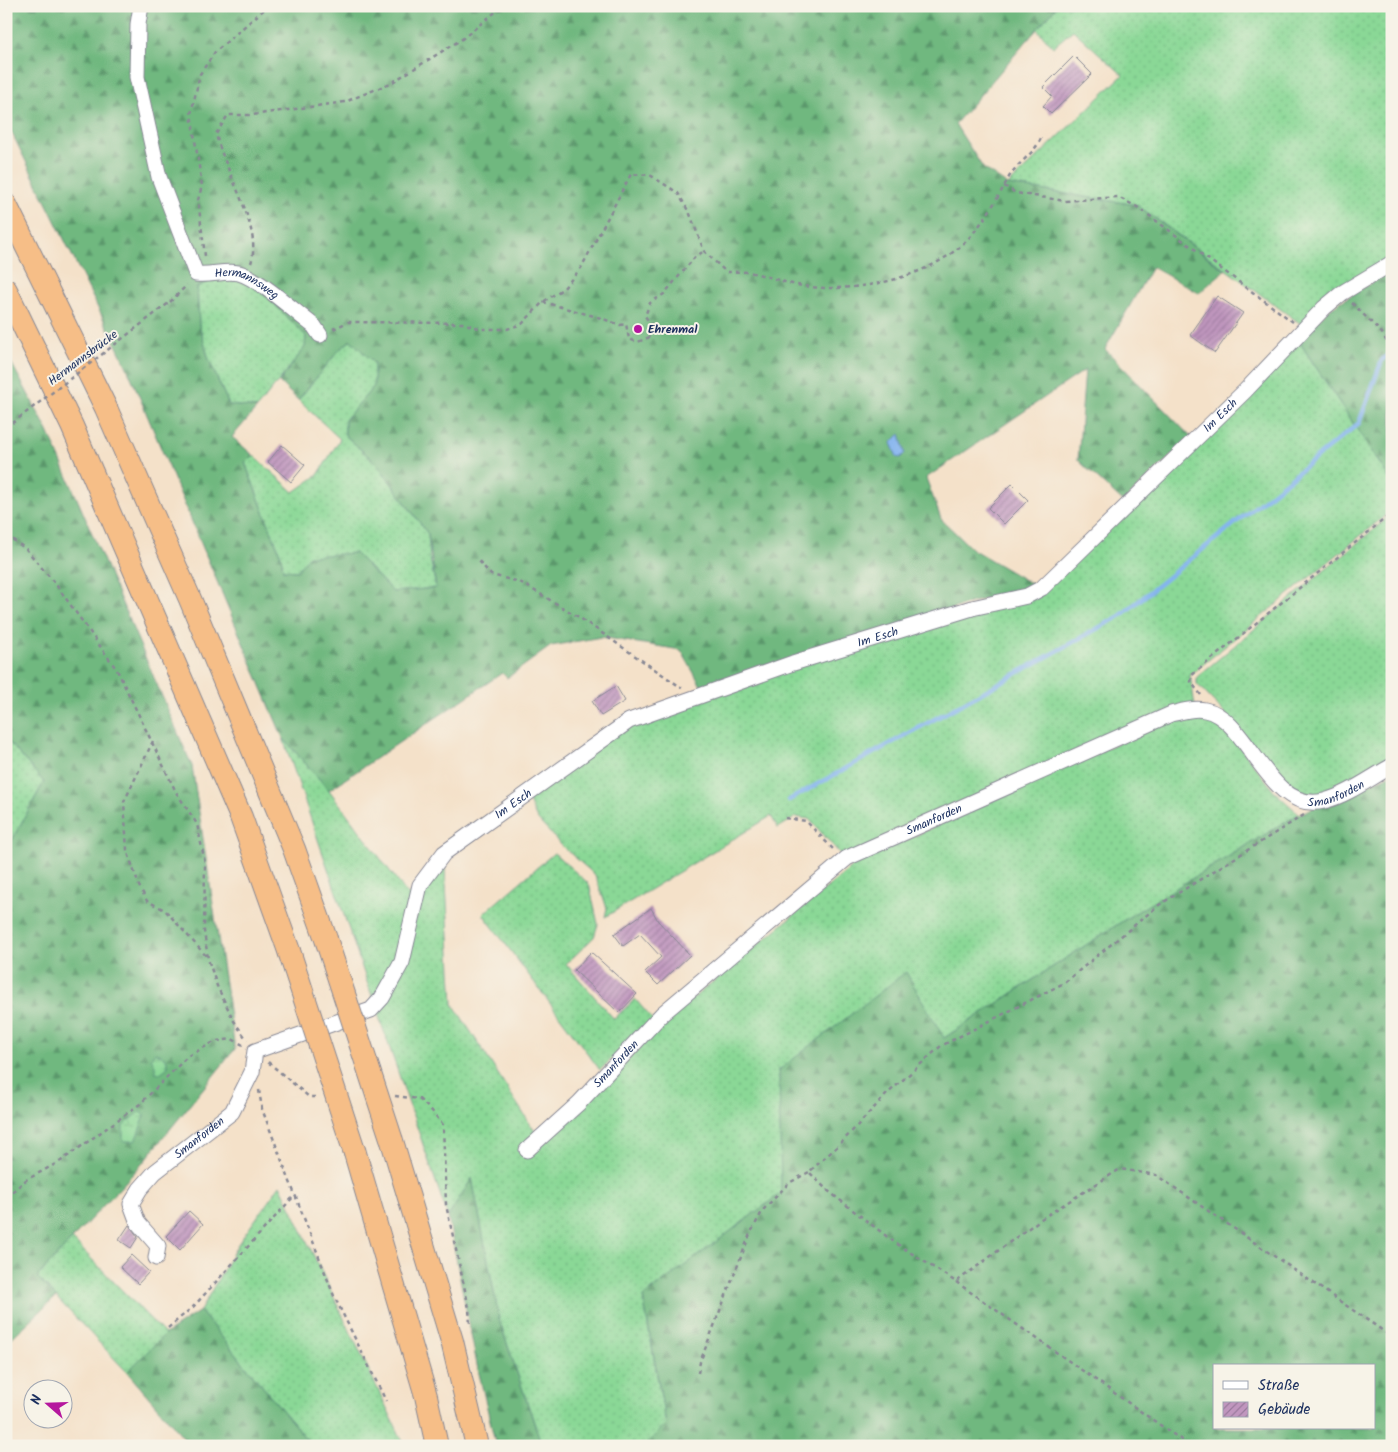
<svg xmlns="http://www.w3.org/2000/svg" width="1398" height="1452" font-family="Kalam,sans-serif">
<defs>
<pattern id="grass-dots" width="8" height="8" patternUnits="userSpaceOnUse" patternTransform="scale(1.25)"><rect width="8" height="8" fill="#8ad896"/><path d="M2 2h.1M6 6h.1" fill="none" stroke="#76ba84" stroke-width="1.8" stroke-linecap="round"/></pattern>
<pattern id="forest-firs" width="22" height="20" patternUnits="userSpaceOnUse" patternTransform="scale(1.25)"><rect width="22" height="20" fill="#6fb87f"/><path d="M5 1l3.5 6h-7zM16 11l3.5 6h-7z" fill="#5a966b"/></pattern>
<pattern id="wetland-marsh" width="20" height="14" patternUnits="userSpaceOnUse" patternTransform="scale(1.25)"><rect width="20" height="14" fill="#8ad896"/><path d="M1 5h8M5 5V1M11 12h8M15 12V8" fill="none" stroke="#76ba84"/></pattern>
<pattern id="building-hatch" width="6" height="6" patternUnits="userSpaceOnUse" patternTransform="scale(1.25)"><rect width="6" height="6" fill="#c096be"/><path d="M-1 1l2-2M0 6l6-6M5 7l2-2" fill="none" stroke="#9b7b9e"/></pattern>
</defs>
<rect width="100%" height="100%" fill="#f7f3e8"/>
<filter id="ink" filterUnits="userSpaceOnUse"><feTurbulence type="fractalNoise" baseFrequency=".02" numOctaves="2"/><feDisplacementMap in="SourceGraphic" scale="10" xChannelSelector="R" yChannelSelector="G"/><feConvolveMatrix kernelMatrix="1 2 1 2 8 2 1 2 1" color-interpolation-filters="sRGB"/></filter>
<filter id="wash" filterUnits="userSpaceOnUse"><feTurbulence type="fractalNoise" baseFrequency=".0096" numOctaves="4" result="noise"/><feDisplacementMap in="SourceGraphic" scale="20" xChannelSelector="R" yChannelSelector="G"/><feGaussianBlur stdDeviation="1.12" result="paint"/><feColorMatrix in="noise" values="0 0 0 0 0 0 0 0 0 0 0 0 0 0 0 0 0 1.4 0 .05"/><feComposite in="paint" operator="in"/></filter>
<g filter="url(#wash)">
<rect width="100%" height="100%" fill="#f4e1c9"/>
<path fill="url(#grass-dots)" stroke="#52847a" d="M1057,6H1392V262L1301,324L1137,205L1008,185L1123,75L1073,30L1053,47L1037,29Z
M222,276L243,279L269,299L306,336V347L257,408L229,405L209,360L199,325L197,287Z
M351,340L374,363L375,386L345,420V435L378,465L428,534L430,558L436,588L393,592L355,553L297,571L283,570L281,556L245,463L254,456L294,492L318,475L340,439L298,400L339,350Z
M1298,340L1392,482V510L1190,675L1195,706L843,857L809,819L796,817L778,828L771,816L605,917L607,908L595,875L563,847L537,819L527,797L629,723L793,666L1027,599Z
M1392,514V760L1330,796H1316L1302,793L1291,787L1276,773L1233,722L1197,684V677Z
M1177,716H1199L1216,721L1229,733L1275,792L1299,814L1135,913L944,1038L779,1069L782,1193L643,1297L666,1425L644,1446H542L500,1323L472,1179L448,1217L283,738L329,790L408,895L445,868L453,1004L543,1144L669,1018L858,862Z
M6,739L44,782L6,851Z
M554,853L589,884L598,924L594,937L566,964L614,1019L635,999L653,1020L600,1070L483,914Z
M280,1185L405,1446H312L200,1311L238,1244Z
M72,1239L165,1334L127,1372L37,1277Z"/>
<path fill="url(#forest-firs)" stroke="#45746e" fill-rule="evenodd" d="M6,6H1057L955,124L983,168L1008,185L1137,205L1225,270L1199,293L1152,267L1105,349L1191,437L1123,502L1078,460L1085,370L926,478L941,519L972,549L1035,586L973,602L704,691L681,650L601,637L551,646L507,678L502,673L329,790L283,738L126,365L6,121ZM222,276L243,279L269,299L306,336L305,347L279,382L298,400L339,350L351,340L374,363V386L345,420V435L378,465L428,534L436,588L393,592L355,553L309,556L297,571L283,570L281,556L245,463L254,456L232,437L257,408L229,405L209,360L199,325L197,287Z
M1392,270V482L1298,340L1329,309Z
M6,353L48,431L192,766L235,1049L142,1164L37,1277L56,1297L6,1343V851L44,782L6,739Z
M1392,774V1446H644L666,1424L643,1297L781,1193L779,1070L906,972L944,1038L1135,913L1299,814ZM1214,1366H1374V1428H1214Z
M472,1178L500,1323L542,1446H496L477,1365L448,1217Z
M200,1311L312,1446H191L127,1372L165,1334Z"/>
<path fill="url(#wetland-marsh)" stroke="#52847a" d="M155,1052L166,1058L168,1067L160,1073L155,1072V1065L151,1058Z
M140,1112L145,1116L135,1141H123V1126Z"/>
<path fill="#84b4ef" stroke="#5072a6" d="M900,434L905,453L900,458L897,457L891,443Z"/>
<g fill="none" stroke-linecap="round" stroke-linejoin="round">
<path stroke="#84b4ef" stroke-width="4.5" d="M789,800L1120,616L1359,423L1382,360L1392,352"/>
</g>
<g id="blocks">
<path fill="url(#building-hatch)" d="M1074,56L1092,74L1051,114L1043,106L1052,96L1043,87Z
M1217,296L1243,313L1215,353L1190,335Z
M282,445L305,465L291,482L268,462Z
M1012,484L1028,500L1004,524L988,508Z
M616,686L625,701L601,716L592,701Z
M651,908L658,921L690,955L658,985L645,972L661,957L640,934L623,946L614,934Z
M591,952L637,994L619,1013L574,970Z
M189,1211L203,1224L180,1250L166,1236Z
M129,1225L138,1237L131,1248L119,1240Z
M131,1255L149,1272L138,1284L120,1267Z"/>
</g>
</g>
<g filter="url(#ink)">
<use href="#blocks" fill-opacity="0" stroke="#888894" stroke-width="1"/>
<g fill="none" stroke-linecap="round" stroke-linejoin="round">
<defs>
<g id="minor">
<path id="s1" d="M141,6L138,24L137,77L159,177L196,274C211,276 224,270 239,273C260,279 295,312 314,326L320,335"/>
<path id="s2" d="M527,1150L579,1103L662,1014L847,858L1171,714C1183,711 1194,708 1205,710C1249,718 1268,815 1324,801C1348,795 1370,778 1392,766"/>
<path id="s3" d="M156,1258L158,1246L138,1223L131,1204L140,1189L155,1172L232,1112L252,1072L255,1051L371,1010L382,998L402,962L420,885L444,853L629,721L793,663L972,608L1027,596L1042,588L1245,391L1324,308L1342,293L1392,263"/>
</g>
<path id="highway" d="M6,205L106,408L190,599L294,849L326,939
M6,290L72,426L241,817L289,951
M392,1141L452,1341L477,1446
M355,1153L426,1396L437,1446"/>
</defs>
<use href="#minor" stroke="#888894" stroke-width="17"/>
<use href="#highway" stroke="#888894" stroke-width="24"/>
<path stroke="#888894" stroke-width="2.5" stroke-dasharray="4 4" stroke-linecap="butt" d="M1004,186L1016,193L1065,201L1118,197L1139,208L1293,322
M205,256L198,200L202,186L191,114L200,74L215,52L268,6
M251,263C263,227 224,171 216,134L228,115H252L345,102L391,83L462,39L503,6
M170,302L187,285
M543,302L601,318L620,325L626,324L629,339L638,342L652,336L651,324L645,316L650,303L664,294L695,257L704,251
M1352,303L1382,333L1392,351
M333,329L348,322L462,323L482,329H507L522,324L543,302L564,288L581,268L631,174L650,175L678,193L690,214L704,251L726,272C735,272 745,271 753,273C768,276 782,282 797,285C850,295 926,280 965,242C983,224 996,201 1008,179C1016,163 1034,155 1041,138
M6,535L26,549L57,586L117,670L176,792L197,824L205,863L204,931L208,959L217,986L234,1021L247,1040
M479,561L491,575L520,582L577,616L682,688
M1201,695L1191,682L1192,675L1392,513
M153,741L124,802L127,850L139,886L147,901L165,910L207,957
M1304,815L1159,905L1064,983L941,1046L887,1094L839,1145L809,1172L827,1190L894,1242L956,1282L1041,1219L1120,1169L1156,1175L1392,1337
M785,818L806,821L834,850
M268,1062L309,1097H317
M259,1090L262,1109L334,1296L386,1401
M395,1096L419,1099L432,1111L443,1125L446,1205L469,1308L470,1325
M6,1197L26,1180L61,1161L140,1104L188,1056L216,1041L232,1039L243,1045
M956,1282L1190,1446
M168,1328L194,1306L295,1195
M698,1373L700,1362L750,1234L763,1210L789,1183L809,1172"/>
<use href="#minor" stroke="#fff" stroke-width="15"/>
<use href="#highway" stroke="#f6be87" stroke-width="22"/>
<defs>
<path id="highway-bridge" d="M326,939L392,1141
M289,951L355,1153"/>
</defs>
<use href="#highway-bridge" stroke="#888894" stroke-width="24" stroke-linecap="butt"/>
<path stroke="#888894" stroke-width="2.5" stroke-dasharray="4 4" stroke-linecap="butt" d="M6,428L170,302"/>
<use href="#highway-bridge" stroke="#f6be87" stroke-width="22"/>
</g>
</g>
<circle fill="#b5179e" stroke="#f7f3e8" stroke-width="2" cx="638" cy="329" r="5"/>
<g text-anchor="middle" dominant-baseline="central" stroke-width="4" stroke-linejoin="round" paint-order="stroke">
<g font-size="12" fill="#1b2f5e" stroke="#f7f3e8">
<text stroke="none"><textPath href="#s1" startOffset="331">Hermannsweg</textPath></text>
<text transform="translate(83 358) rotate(-37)">Hermannsbrücke</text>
<text stroke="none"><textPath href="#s3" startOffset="1476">Im Esch</textPath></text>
<text stroke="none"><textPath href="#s3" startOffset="1056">Im Esch</textPath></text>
<text stroke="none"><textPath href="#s2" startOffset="994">Smanforden</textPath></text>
<text stroke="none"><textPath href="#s3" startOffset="651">Im Esch</textPath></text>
<text stroke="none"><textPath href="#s2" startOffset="529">Smanforden</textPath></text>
<text stroke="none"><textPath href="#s2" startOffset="124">Smanforden</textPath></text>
<text stroke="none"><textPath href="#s3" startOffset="159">Smanforden</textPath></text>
</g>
<g font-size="12" font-weight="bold" fill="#1b2f5e" stroke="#f7f3e8" text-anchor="start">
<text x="648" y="329">Ehrenmal</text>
</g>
</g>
<rect width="1398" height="1452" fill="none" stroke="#f7f3e8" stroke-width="25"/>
<rect x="1213" y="1364" width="162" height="65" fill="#f7f3e8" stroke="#9fa5b1"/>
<rect x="1223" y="1381" width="25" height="8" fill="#ffffff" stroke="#9fa5b1"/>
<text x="1258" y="1390" font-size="15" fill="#1b2f5e">Straße</text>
<rect x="1223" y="1402" width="25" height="15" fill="url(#building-hatch)" stroke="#9fa5b1"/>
<text x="1258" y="1414" font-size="15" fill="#1b2f5e">Gebäude</text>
<g transform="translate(48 1404) rotate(290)"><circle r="24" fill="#f7f3e8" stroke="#9fa5b1"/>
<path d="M0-4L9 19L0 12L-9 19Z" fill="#b5179e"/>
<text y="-8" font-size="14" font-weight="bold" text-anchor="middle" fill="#1b2f5e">N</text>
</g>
</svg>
